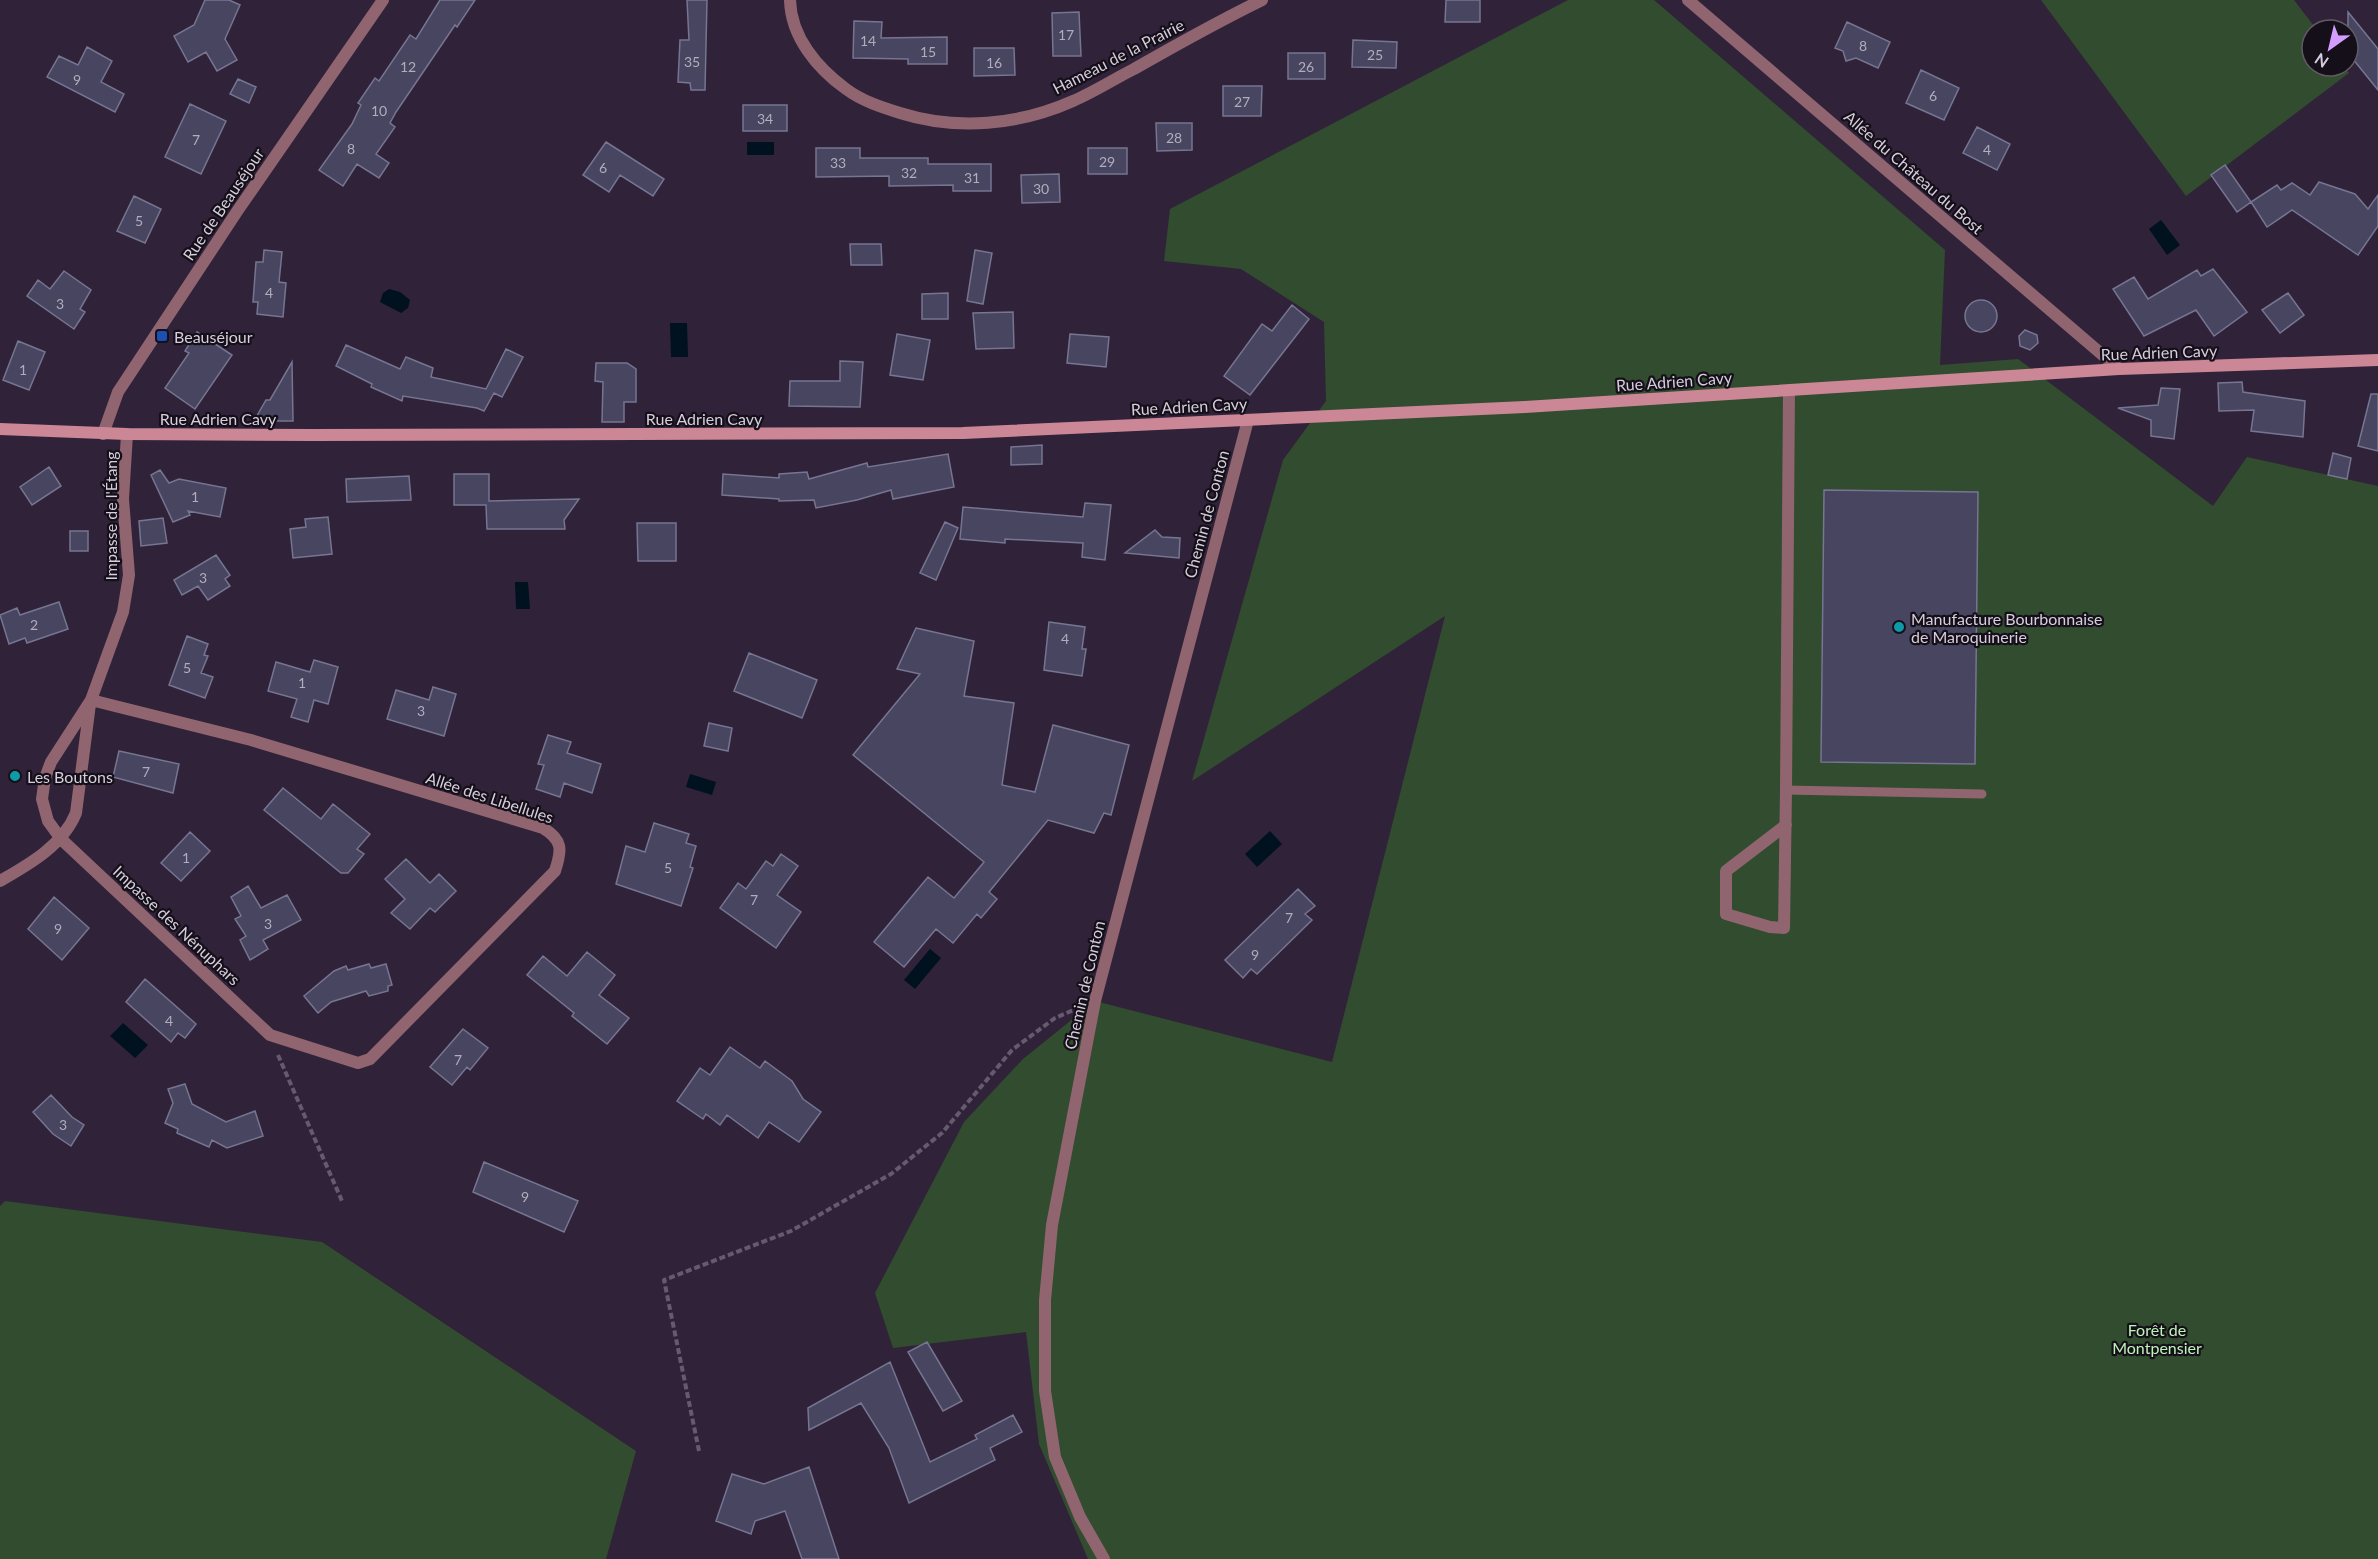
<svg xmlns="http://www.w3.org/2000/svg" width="2378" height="1559" font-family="Lato,sans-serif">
<rect width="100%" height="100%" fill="#302339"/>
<path fill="#324c2f" d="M1568,0H1654L1945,250L1940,365L2018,359L2213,506L2247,457L2378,486V1559H1088L1039,1444L1026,1332L893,1348L875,1293L964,1122L1023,1059L1095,1001L1332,1062L1445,616L1192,781L1283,460L1326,401L1324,322L1241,269L1164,261L1170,209Z
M2041,0H2294L2317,30H2312V66H2343L2349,73L2186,196Z
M5,1201L322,1242L636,1451L606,1559H0V1206Z"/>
<path fill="#00111f" d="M747,142H774V155H747Z
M2161,220L2180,245L2167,255L2149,229Z
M389,289L400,292L410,300L408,308L401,313L380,302L383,293Z
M670,323H687L688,357H671Z
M515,582H528L530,609H516Z
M690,774L716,782L712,795L686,787Z
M1270,831L1282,844L1257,867L1245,854Z
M930,949L941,958L915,989L904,980Z
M123,1023L148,1045L135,1058L110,1036Z"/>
<path fill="#47455f" stroke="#767592" stroke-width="1.5" d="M205,0H229L240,5L225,39L237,60L217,71L206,52L188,62L174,36L194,25Z
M440,0H475L457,27L455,25L396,112L390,123L395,127L376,154L389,163L379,178L357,164L343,186L319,170L352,124L361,105L358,103L375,78L379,81L410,35L416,39Z
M687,0H707L705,90H691L690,83L678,82L680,40H689Z
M1446,0H1480V22H1445Z
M1079,12L1081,56H1053L1052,13Z
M2348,12L2378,49V90L2348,53Z
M854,21L882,22L881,38L947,37V64H908V59L853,58Z
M1847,22L1890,42L1878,68L1856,58L1846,61L1843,51L1835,48Z
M1353,40L1397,42L1396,68L1352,67Z
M87,47L112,61L101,82L124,94L115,112L47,77L59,56L78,65Z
M974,48H1014L1015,75L974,76Z
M1288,53H1325V79H1288Z
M1921,70L1959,88L1944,120L1906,103Z
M238,79L256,87L249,103L230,94Z
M1223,86H1262L1261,116H1223Z
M190,104L226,121L201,174L165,157Z
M743,105H787V131H743Z
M1156,123H1192V150L1157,151Z
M1977,127L2010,144L1997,170L1963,153Z
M606,142L664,179L653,196L620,175L609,192L583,175Z
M816,148H860V158H928V164H991V191H953V185L889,186V176L816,177Z
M1088,148H1127V174H1088Z
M2225,165L2251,202L2237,212L2211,175Z
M1059,174L1060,202L1022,203L1021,175Z
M2319,182L2355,194L2368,209L2378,195V226L2358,255L2292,210L2267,227L2251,202L2277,185L2281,190L2292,183L2310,195Z
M134,196L161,209L145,243L117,231Z
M850,244H881L882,265H851Z
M264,250L282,252L279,282L286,283L283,317L257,314L258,302H253L256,262H263Z
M975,250L992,253L983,304L967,301Z
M2213,269L2247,312L2214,336L2196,310L2144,336L2113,289L2134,277L2148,299L2197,270L2201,276Z
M64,271L91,290L80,309L85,312L74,329L27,296L38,280L50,289Z
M948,293V319H922V294Z
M2288,293L2304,315L2280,333L2262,310Z
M1965 316a16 16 0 1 1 32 0a16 16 0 1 1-32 0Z
M1292,305L1309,319L1250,395L1224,376L1262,324L1272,331Z
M1013,312L1014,348L976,349L973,313Z
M2025,330L2037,335L2038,343L2030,350L2020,346L2019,336Z
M197,332L232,355L195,409L165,388L189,353L185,351Z
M897,334L930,340L923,380L890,375Z
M1070,334L1109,337L1106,367L1067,363Z
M18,341L45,352L29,390L3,380Z
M346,345L400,369L406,357L433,368L431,377L486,389L506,349L523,357L502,397L494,393L484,411L477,408L403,396L402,401L371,387L372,384L336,366Z
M840,361L863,362L860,407L789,406L790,381H840Z
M292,362L293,421H254L266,400H270Z
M596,363H627L636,369V402H624V422H602L603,382L595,381Z
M2242,382L2243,392L2305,401L2303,437L2251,431L2254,410L2219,411L2218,383Z
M2161,388L2180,389L2174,439L2151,436V420L2118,408L2158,405Z
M2371,394H2378V451L2358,446Z
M1042,445V464L1011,465V447Z
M2333,453L2351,458L2347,479L2328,475Z
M948,454L954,487L893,499L891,490L857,500L816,508L814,500L779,501V499L722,495L723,474L779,478V474L807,472L809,479L867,463L868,467Z
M49,467L61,486L32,505L20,487Z
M160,470L169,483L179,479L226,488L220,517L188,511L190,515L173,522L151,475Z
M454,474H489V501L579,499L564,520L565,529H487L486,505H454Z
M409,476L411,500L347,502L346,479Z
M1824,490L1978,492L1975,764L1821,762Z
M1085,503L1111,505L1105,560L1082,557L1083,543L1005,539V543L960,539L963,507L1083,517Z
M328,517L332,554L293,558L290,529L306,527L305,519Z
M163,518L167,543L141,546L139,521Z
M945,522L958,528L936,580L920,573Z
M637,523H676V561H638Z
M1155,530L1162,537L1180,538L1179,558L1125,553Z
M70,531H88V551H70Z
M216,555L230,575L225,579L230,586L208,600L198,586L182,595L174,580Z
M59,602L68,629L27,643L25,638L9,644L0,615L17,608L20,615Z
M1049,622L1085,627L1082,649H1086L1082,676L1044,670Z
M916,628L974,641L964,696L1014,703L1002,785L1035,792L1053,725L1129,745L1111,815L1104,813L1094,833L1048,820L989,892L997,899L981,918L977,914L953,943L936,929L904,967L874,942L928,877L954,898L984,862L853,755L920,674L897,669Z
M187,636L208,644L204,655L208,656L201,673L213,677L205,698L169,685Z
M749,653L817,680L802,718L734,691Z
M314,660L338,667L328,704L314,700L308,722L291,717L297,699L268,691L276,662L310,672Z
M433,687L456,694L444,736L387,719L396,690L429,700Z
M709,723L732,728L728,751L704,746Z
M548,735L571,742L567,753L601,764L592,793L564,783L560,797L536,789L544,765L538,764Z
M119,751L179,764L173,793L113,777Z
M283,788L321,819L333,804L370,834L357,849L364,854L348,873H341L264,810Z
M654,823L689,834L686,843L696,846L690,867L693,868L681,906L616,884L626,846L645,852Z
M190,832L210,851L181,881L161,863Z
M781,854L798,866L777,895L801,912L776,948L720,908L738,883L746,889L766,861L773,866Z
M406,859L430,883L439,874L456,891L435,912L430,908L410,929L391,913L405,899L385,879Z
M248,886L261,908L287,895L301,920L263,940L268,949L250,960L240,940L246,936L235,919L241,916L231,897Z
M1298,889L1315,906L1305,914L1312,920L1257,974L1251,969L1243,978L1225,960Z
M54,897L89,928L62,960L28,929Z
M587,952L615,975L599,995L629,1018L607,1044L572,1016L574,1013L527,975L543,956L567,976Z
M369,964L371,968L386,964L392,985L388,986V991L369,996L366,991L331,1002L318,1013L304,996L334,971L346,966L348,970Z
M145,979L196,1024L185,1038L178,1033L171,1042L126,1002Z
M463,1029L488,1048L470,1070L467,1067L452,1085L430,1067Z
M730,1047L760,1068L765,1061L792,1081L803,1099L821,1112L799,1142L769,1122L758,1138L727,1115L720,1125L706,1114L703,1119L677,1101L700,1068L710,1075Z
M185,1084L192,1104L226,1122L255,1111L263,1136L227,1148L212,1140L209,1147L177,1133L178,1129L165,1123L173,1103L168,1089Z
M51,1095L72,1117L84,1125L71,1146L53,1134L33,1112Z
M484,1162L578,1201L564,1232L473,1192Z
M927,1342L962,1401L943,1411L908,1352Z
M890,1362L930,1462L977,1439L975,1435L1013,1415L1022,1432L990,1448L995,1460L909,1503L889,1448L861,1403L809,1430L808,1408Z
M809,1467L839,1559H802L785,1511L755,1521L751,1534L716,1521L732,1474L764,1484Z"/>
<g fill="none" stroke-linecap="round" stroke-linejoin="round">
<path stroke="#665b6e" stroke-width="4" stroke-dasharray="6 3" stroke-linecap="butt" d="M278,1055L342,1201
M699,1451L664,1280L791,1231L891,1174L942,1133L1012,1050L1055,1018L1078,1008"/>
<path stroke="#91656f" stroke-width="9" d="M1786,790L1982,794"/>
<path stroke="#91656f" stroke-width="12" d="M790,0C791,37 817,68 846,89C862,101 881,107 900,113C957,131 1019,125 1073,101C1094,92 1114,79 1134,69C1176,45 1219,21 1262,0
M1688,0L2119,369
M103,434L118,392L238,210L383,0
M91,700L251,740L543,828C563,840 562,850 555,871L370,1059L358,1063L270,1035L61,839L48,821L42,799L45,778L51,762L91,700L123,612L129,575L123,499L127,434
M1786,825L1726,871V914L1770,927L1784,928L1786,790L1789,391
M0,881C30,864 63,845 76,813L90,704
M1104,1559L1080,1517L1055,1457L1045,1391V1300L1052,1225L1095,1001L1248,420"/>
<path stroke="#cc8796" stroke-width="12" d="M0,429L127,434L312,435L963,433L1525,407L2119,369L2378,360"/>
</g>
<rect fill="#1a4fb4" stroke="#150f19" stroke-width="2" x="156" y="330" width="12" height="12" rx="3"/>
<g fill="#0f9aa8" stroke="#150f19" stroke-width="2">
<circle cx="1899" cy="627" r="6"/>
<circle cx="15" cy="776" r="6"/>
</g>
<g text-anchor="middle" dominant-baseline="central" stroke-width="4.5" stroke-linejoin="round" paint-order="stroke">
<g font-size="14" fill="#b2acbd">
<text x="1066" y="34">17</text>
<text x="868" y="40">14</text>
<text x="1863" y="45">8</text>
<text x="928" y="51">15</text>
<text x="1375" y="54">25</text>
<text x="692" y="61">35</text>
<text x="994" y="62">16</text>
<text x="408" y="66">12</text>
<text x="1306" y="66">26</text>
<text x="77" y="79">9</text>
<text x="1933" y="95">6</text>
<text x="1242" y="101">27</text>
<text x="379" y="110">10</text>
<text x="765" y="118">34</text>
<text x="1174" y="137">28</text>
<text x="196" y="139">7</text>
<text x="351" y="148">8</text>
<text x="1987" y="149">4</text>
<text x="1107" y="161">29</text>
<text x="838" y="162">33</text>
<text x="603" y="167">6</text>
<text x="909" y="172">32</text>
<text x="972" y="177">31</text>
<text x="1041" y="188">30</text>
<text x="139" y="220">5</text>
<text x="269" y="292">4</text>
<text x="60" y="303">3</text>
<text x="23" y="369">1</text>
<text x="195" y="496">1</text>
<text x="203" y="577">3</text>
<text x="34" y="624">2</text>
<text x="1065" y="638">4</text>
<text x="187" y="667">5</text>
<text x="302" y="682">1</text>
<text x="421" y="710">3</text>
<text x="146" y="771">7</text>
<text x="186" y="857">1</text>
<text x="668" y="867">5</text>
<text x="754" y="899">7</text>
<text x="1289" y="917">7</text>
<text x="268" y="923">3</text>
<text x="58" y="928">9</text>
<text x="1255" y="954">9</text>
<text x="169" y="1020">4</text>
<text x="458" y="1059">7</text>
<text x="63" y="1124">3</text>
<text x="525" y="1196">9</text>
</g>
<g font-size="16" fill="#d6cedc" stroke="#150f19">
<text transform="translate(1118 56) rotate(-27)">Hameau de la Prairie</text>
<text transform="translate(1914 172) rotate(41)">Allée du Château du Bost</text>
<text transform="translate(223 204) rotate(-56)">Rue de Beauséjour</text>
<text transform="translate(2159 352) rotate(-2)">Rue Adrien Cavy</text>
<text transform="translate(1674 381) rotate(-4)">Rue Adrien Cavy</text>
<text transform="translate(1189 406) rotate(-3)">Rue Adrien Cavy</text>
<text x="218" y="418">Rue Adrien Cavy</text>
<text x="704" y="418">Rue Adrien Cavy</text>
<text transform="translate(1206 514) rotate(-75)">Chemin de Conton</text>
<text transform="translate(110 516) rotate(-90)">Impasse de l'Étang</text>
<text transform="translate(490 797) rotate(18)">Allée des Libellules</text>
<text transform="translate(177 925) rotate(43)">Impasse des Nénuphars</text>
<text transform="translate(1084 985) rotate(-77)">Chemin de Conton</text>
</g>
<g font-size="16" fill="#d6cedc" stroke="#150f19" text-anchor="start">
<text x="174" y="336">Beauséjour</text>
<text x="1911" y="618">Manufacture Bourbonnaise<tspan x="1911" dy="18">de Maroquinerie</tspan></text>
<text x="27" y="776">Les Boutons</text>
</g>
<g font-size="16" fill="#bef4b8" stroke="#150f19">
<text x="2157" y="1329">Forêt de<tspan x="2157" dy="18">Montpensier</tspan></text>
</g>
</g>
<g transform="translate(2330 48) rotate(214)"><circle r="28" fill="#150f19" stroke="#625b67" stroke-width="1.5"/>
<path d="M0-4.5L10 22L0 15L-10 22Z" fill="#d29dfd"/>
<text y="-9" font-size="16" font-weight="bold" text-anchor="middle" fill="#d6cedc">N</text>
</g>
</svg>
